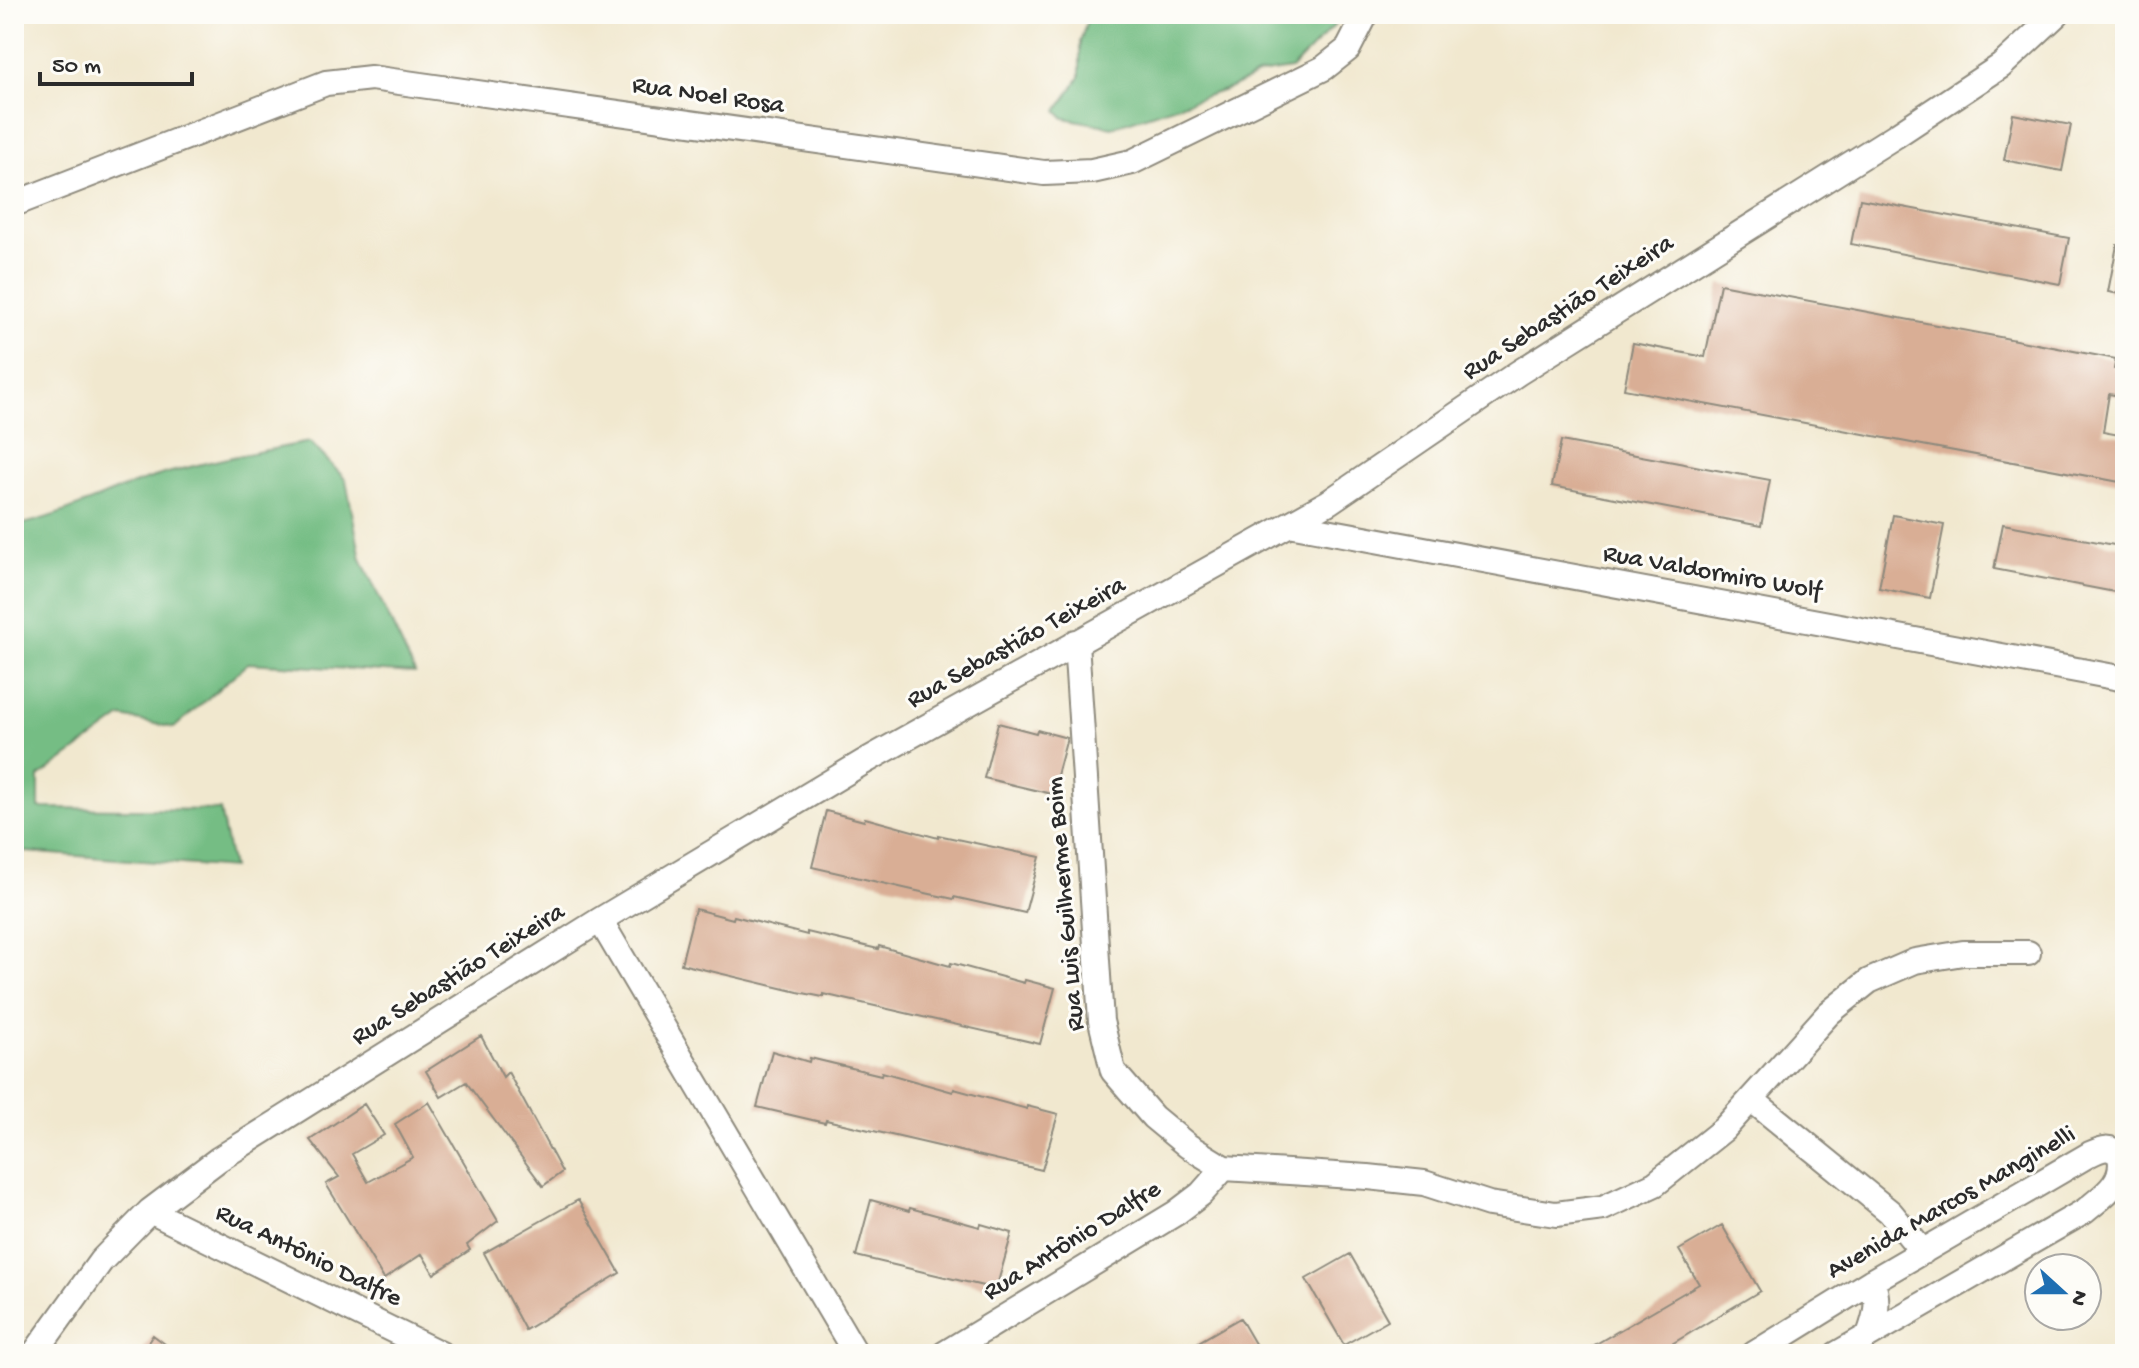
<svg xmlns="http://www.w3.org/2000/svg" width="2139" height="1368" font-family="'Gochi Hand',sans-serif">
<rect width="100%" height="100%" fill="#fdfcf7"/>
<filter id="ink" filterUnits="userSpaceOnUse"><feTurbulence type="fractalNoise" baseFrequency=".0125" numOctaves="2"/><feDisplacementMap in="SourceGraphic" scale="16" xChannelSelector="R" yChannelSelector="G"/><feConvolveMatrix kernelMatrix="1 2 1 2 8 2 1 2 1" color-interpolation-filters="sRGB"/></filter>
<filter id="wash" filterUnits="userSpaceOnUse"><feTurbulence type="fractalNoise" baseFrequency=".006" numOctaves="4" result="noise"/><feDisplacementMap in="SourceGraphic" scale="32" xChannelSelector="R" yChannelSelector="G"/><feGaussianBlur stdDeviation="1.8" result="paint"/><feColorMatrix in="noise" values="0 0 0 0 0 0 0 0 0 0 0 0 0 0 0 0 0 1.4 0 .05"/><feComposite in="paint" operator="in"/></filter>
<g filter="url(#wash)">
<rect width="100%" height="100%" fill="#f1e8cf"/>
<path fill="#74bd84" stroke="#507458" stroke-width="2" d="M1092,14H1337L1334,26L1291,69L1259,74L1231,88L1112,127L1064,118L1057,111L1080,77V42L1087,21Z
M310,442L346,480L361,559L415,673L248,663L174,728L122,717L39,777V808L220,810L232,868L14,851V526C61,517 103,494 148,479C201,462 256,452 310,442Z"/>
<g id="blocks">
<path fill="#d9ae95" d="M2013,114L2071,125L2062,171L2004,160Z
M1860,199L2069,238L2060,284L1851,244Z
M2117,245L2125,246V295L2108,292Z
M1720,284L2116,359L2114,369L2125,371V397L2109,394L2103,432L2125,436V483L1624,389L1633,343L1705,357Z
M1561,441L1770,480L1761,526L1552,486Z
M1893,515L1944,525L1930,598L1879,588Z
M2003,524L2125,547V594L1994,569Z
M998,723L1036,733L1037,730L1067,738L1052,794L984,778Z
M826,811L864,821L865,818L938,838V835L1040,857L1025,913L954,897V899L930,894L812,867Z
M695,909L733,919L734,916L807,935V932L878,949L879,946L950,966L951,963L1024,983L1025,980L1055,988L1040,1044L823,994V997L798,992L681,964Z
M481,1036L503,1077L508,1072L562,1172L543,1186L466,1082L441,1097L426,1071Z
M772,1051L809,1062L810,1058L881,1075L882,1072L953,1092L954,1089L1027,1109V1106L1058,1114L1042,1170L826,1120L825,1123L757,1107Z
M429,1102L498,1221L467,1245L470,1250L434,1274L422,1254L384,1279L326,1184L339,1177L310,1140L364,1104L384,1135L352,1154L368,1182L413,1157L395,1124Z
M578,1200L620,1273L525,1330L484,1253Z
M871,1200L909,1211L910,1208L980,1227L981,1224L1012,1233L996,1289L856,1256Z
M1722,1225L1760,1291L1655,1354H1579L1699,1284L1679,1250Z
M1350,1254L1388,1320L1344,1345L1306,1279Z
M1240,1318L1261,1354H1203L1197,1343Z
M153,1335L165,1344L160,1354H140Z"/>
</g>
</g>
<g filter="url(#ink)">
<use href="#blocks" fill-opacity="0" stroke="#8e8a7d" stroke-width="2"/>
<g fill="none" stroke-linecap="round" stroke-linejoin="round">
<defs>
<path id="minor" d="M14,204L326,83L371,78L1044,173L1092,171L1132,162L1324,68L1348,49L1366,14
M1289,524L2125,679
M1076,642L1101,1021L1113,1071L1153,1117L1188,1146L1224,1168L1368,1177L1424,1183L1489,1204L1556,1214L1603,1208L1655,1184L1724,1129L1829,1013L1869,981L1915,961L1963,953H2028
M600,920L856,1354
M1751,1099L1890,1212L1923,1252
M150,1211L441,1354
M1869,1335C1876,1316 1880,1301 1872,1281
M34,1354L101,1261L150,1211L219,1159L600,920L862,763L1329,502L1518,373L1895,136L2001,66L2057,14
M944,1354L1176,1213L1201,1194L1224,1168
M1754,1354L1872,1281L2090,1154C2103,1148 2110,1145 2120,1156C2126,1182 2103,1196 2085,1211L1837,1354"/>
</defs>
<use href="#minor" stroke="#8e8a7d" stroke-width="28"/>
<use href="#minor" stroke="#fff" stroke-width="24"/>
</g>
</g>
<g text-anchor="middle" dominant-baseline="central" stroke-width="6" stroke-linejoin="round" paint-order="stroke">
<g font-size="26" fill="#2b2b2b" stroke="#fdfcf7">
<text transform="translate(708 97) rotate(8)">Rua Noel Rosa</text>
<text transform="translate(1569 309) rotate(-33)">Rua Sebastião Teixeira</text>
<text transform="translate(1712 574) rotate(10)">Rua Valdormiro Wolf</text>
<text transform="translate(1017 644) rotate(-29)">Rua Sebastião Teixeira</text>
<text transform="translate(1067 904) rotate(-95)">Rua Luis Guilherme Boim</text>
<text transform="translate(459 976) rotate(-32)">Rua Sebastião Teixeira</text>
<text transform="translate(1952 1204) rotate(-30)">Avenida Marcos Manginelli</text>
<text transform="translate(1073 1242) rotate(-32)">Rua Antônio Dalfre</text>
<text transform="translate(308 1257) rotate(26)">Rua Antônio Dalfre</text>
</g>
</g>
<rect width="2139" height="1368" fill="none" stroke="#fdfcf7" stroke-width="48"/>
<g transform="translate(2063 1292) rotate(111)"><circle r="38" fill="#fdfcf7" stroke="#a9a8a5" stroke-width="2"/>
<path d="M0-6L14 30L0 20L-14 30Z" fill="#1f6fb2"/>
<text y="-12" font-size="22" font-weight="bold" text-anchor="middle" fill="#2b2b2b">N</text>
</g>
<path d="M40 72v12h152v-12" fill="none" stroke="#2b2b2b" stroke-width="4"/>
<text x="52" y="72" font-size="24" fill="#2b2b2b" stroke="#fdfcf7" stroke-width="6" paint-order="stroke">50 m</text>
</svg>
